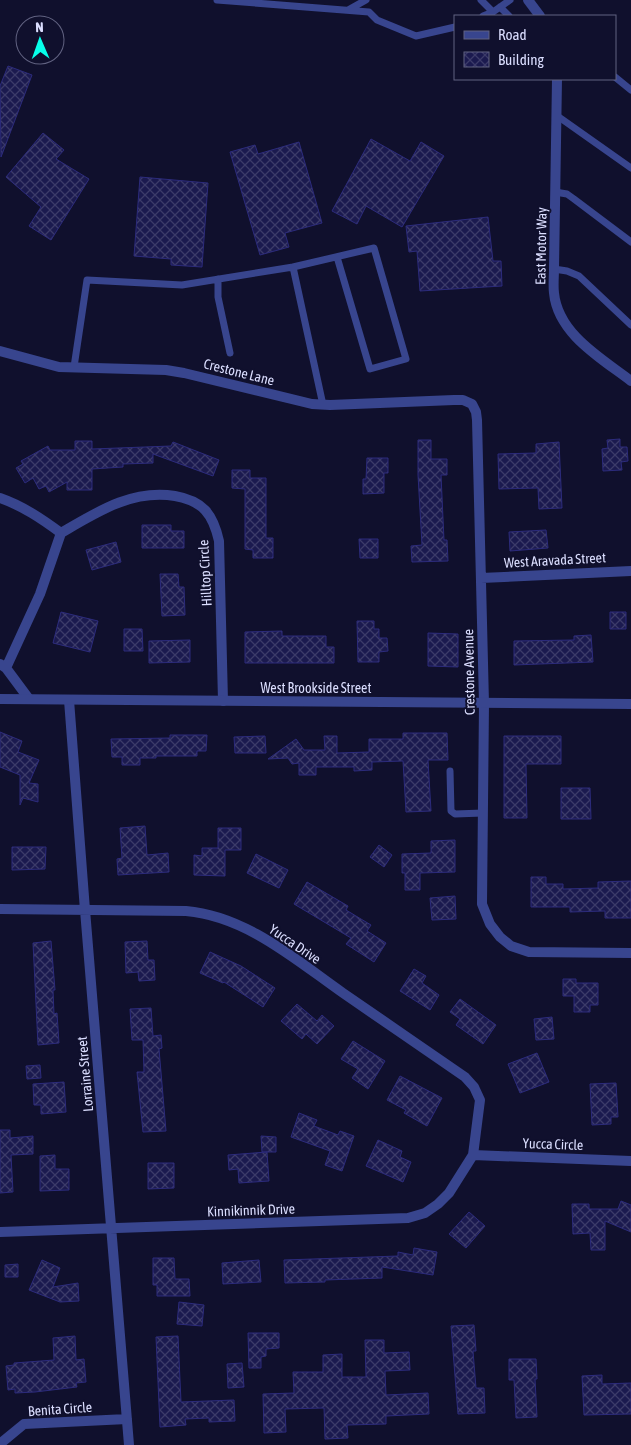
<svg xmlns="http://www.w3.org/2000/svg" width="631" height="1445" font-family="'Asap Condensed',sans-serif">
<defs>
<pattern id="building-cross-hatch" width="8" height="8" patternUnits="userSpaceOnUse" patternTransform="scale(1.25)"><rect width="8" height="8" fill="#1b1a4f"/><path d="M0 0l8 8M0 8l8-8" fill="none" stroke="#3c3b69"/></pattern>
</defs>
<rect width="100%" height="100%" fill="#10102d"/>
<path fill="url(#building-cross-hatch)" stroke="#2c2b7c" d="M8,66L32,75L1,157L0,86Z
M43,133L64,150L56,159L89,179L51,240L29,226L41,207L6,177Z
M371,139L410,161L421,142L444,156L402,227L366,206L357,224L332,211Z
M299,142L322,223L285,233L289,247L260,255L230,152L255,145L258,154Z
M140,177L208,183L202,267L171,265V259L134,256Z
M488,217L493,261H501L502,286L420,291L417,251L409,252L406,226Z
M620,439V447H627L628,461L621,462L622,470L603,471L602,449L608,448L607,440Z
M418,440H431V459H447V475H441L444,540H447L448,561L412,562L411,546L422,545L418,475Z
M75,441H92V449L171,446L173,442L219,460L213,476L153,454V463L123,464V467L92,469V490H67V482L49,492L46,486L39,489L33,478L25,483L16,468L23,464L21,461L48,446L50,450H75Z
M559,442L562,508L539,509L538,488L499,489L498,454L536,453V444Z
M367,458H388V473H384V493L363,494V479H366Z
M232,470H250V478H266V538H273V558H253V550L245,549V489L232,488Z
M142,525H171V531H184V548H142Z
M546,530L548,548L510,551L509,532Z
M359,539H378V558H360Z
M116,542L121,562L92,570L86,550Z
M160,574H178L179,587H184L185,615L162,616Z
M61,612L98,621L90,652L53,643Z
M610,612H626V629H610Z
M357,621H374V629H379V638H387L388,651L379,652V662H358Z
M124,629H142L143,651H124Z
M282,631V636H326V647H334V663H245V632Z
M428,633L458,634V667L428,666Z
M591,635L593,662L514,665V641L574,640V636Z
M190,640V662L149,663V641Z
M0,732L22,741L18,752L39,760L29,783L38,784V802L23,798L20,805V775L0,767Z
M403,733H447L448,760H428L431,811L406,812L403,761L372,762V770L354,771V767H316V775H299V763L292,764L288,758L268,759L296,739L304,750H325L324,736H337V753L369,752V739H403Z
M170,735H207L206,751H197V756H156V758H140V765H122V757H112L111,739L170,738Z
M265,736L266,753H235L234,737Z
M504,736H561V764H526L527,818H504Z
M561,788H590L591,819H561Z
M145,826L147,855L168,853L169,872L118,875L117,859L122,858L120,828Z
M218,828H241V850H225V876L194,875V855L202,856V848H218Z
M455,840V872L420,873V890H405V873H402V854L431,853V841Z
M379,845L392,855L384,867L370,857Z
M12,847H46L45,869L12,870Z
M256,854L288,870L279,888L247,873Z
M531,877H546V884H563V889L598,888V882L631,881V918H605V911L570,912V907H531Z
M307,882L348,906L346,910L371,925L367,931L386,943L374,962L346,944L351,938L294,904Z
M455,896L456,919L432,920L430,898Z
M51,941L55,990H53L54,1014L57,1013L59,1043L38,1045L33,943Z
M147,941L148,960H154L155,980L139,981L138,972L126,973L125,942Z
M210,952L241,966L275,988L263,1007L224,982L223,983L200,973Z
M414,969L426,976L422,983L439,995L430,1010L400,991Z
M563,979H576V983H598V1005H590V1012H574V996H563Z
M460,999L496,1025L483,1044L456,1025L460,1019L450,1012Z
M297,1004L317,1021L322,1015L334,1026L317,1044L306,1034L302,1039L281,1021Z
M151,1008L153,1036L161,1035L162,1048L159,1049L166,1131L143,1132L137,1072H144L143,1040H132L130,1009Z
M552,1017L554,1039L536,1040L534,1019Z
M353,1041L385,1061L368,1089L352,1078L358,1069L341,1059Z
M537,1053L549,1082L520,1093L508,1064Z
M40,1065L41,1078L27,1079L26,1066Z
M400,1076L442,1098L427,1126L404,1113L406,1110L387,1100Z
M64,1082L66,1112L41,1114V1105H34L33,1084Z
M616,1083L618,1117H611V1124L592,1125L590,1084Z
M299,1113L317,1120L314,1126L338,1135L340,1131L354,1136L342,1171L325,1165L330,1151L291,1137Z
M0,1130H10V1138L33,1136V1154L11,1155L13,1192L0,1193Z
M261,1136L276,1137V1152H262Z
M378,1140L402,1151L400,1157L411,1162L403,1182L366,1166Z
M267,1152L269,1181L239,1183L238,1169L229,1170L228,1155Z
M55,1155V1169H69V1190L40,1191V1156Z
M148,1163H174V1188L148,1189Z
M621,1201L631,1205V1232L605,1221V1250H591L590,1233L573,1234L572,1204H589V1209H618Z
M469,1212L485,1226L466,1248L449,1234Z
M414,1248L437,1252L433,1275L382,1267V1278L325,1280V1282L285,1283L284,1260L398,1256V1252L413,1255Z
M153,1258H174L175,1279H189L190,1296H157V1285H153Z
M42,1260L60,1268L53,1287L78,1283L79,1301L60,1302L29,1290Z
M259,1260L261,1282L223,1284L222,1263Z
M18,1264V1277H5V1265Z
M179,1302L204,1305L202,1326L177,1324Z
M474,1325L476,1351H473L476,1388H484L485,1413L458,1414L451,1326Z
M248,1333H279V1348L266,1349V1356L261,1357V1368H249Z
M75,1336L76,1360L84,1359L86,1382L76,1383L77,1387L35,1392L15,1393V1389L8,1390L6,1366L14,1365V1363L54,1360L53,1338Z
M178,1336L181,1402L234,1400L235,1421L209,1422V1418L185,1419L186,1425L160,1427L156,1337Z
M365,1340H384V1353L409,1352L410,1370L385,1371L386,1395L428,1393L429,1414L386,1416V1424L347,1425L348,1438L325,1439L324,1408L285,1409L286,1432L264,1433L263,1394L294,1393L293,1372H323V1355L342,1354V1377H366Z
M509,1359H536L537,1379H535L537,1417L516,1418L514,1380H509Z
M242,1363L244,1387L228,1388L227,1364Z
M602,1375V1384L631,1383V1414L584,1415L582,1376Z"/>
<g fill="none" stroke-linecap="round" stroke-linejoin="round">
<path stroke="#38458e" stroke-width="7" d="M217,0L369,12L377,20L416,36L455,27
M481,0L493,12
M500,7L509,16
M348,10L366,0
M483,16L493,12L510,0
M615,77L631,90
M556,115L631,168
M555,192L567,194L574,199L631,242
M293,267L374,248L406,359L370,369L337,257
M554,269L567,271L579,276L631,325
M218,279V297L230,353
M74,367L87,280L182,285L293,267L323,405
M450,771L451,811L455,814L483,813"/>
<path stroke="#38458e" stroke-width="10" d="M528,0L540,16
M557,79L554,269C554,277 553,285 554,293C558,334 601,358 631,381
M0,351L59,367L166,370L184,373L312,404L330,405L454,400H463L472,404L476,412L477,420L484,703L482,904L490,924L500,937L511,946L529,952L631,953
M0,498C23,506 42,519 61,533
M481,578L631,571
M0,664L6,668L29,699
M6,668L40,594L61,533C97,512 132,489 175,496C203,501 213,514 219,541L223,701
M69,700L85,910L129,1445
M0,909L186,911C246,916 296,960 343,993C384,1021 424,1049 465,1077L474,1087L480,1100L473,1155L449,1193L438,1204L425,1213L408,1218L0,1232
M473,1155L631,1161
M1,1443L24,1424L127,1419"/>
<path stroke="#38458e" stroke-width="10" d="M0,699L631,704"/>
</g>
<g text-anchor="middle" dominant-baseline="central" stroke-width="4" stroke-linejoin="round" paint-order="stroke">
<g font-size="14" fill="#dbdeff" stroke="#10102d">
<text transform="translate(541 246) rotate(-89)">East Motor Way</text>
<text transform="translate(239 372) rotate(14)">Crestone Lane</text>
<text transform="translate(555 560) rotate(-3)">West Aravada Street</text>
<text transform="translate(205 573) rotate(-93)">Hilltop Circle</text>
<text transform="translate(469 672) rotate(-91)">Crestone Avenue</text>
<text x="316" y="688">West Brookside Street</text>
<text transform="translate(295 944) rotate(34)">Yucca Drive</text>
<text transform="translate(85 1074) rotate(-95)">Lorraine Street</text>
<text transform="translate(553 1144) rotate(2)">Yucca Circle</text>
<text transform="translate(251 1210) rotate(-2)">Kinnikinnik Drive</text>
<text transform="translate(60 1409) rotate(-4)">Benita Circle</text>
</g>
</g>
<rect x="454" y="15" width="162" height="65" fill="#10102d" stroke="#616281"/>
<rect x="464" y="31" width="25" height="8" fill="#38458e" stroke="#616281"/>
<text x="498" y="40" font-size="15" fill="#dbdeff">Road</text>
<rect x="464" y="52" width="25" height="15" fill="url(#building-cross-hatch)" stroke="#616281"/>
<text x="498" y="65" font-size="15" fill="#dbdeff">Building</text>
<g transform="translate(40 40) rotate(358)"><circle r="24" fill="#10102d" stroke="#616281"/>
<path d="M0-4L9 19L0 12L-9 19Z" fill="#07ffea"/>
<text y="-8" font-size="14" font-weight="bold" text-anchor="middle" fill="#dbdeff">N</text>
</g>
</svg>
